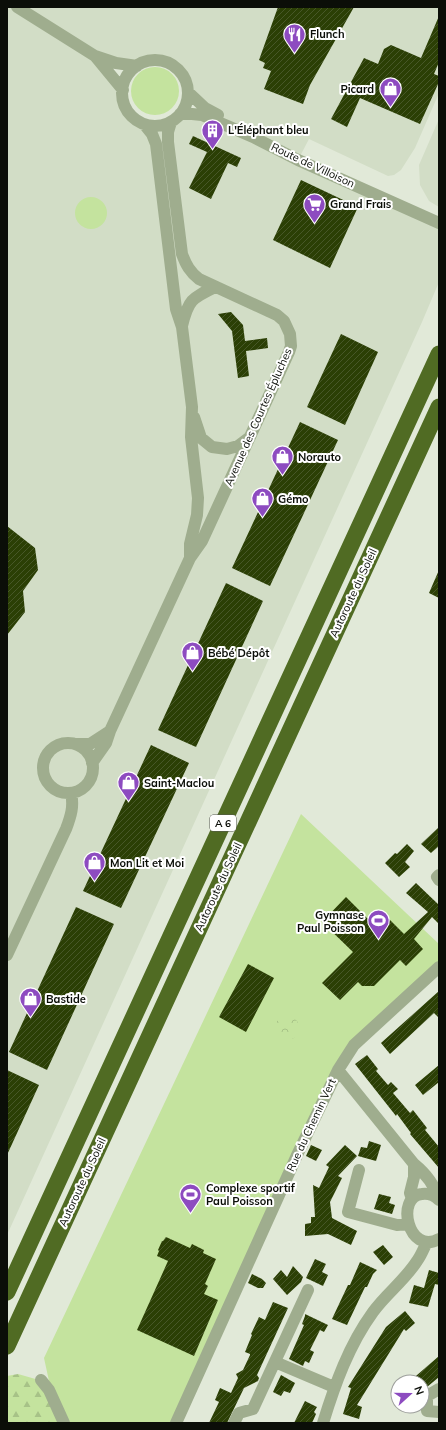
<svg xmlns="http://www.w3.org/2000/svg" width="446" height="1430" font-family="Mulish,sans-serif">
<defs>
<pattern id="forest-firs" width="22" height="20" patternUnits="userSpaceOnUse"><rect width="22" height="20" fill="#c4e39e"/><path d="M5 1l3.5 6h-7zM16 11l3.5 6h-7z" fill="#a7c287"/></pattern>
<pattern id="park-crowns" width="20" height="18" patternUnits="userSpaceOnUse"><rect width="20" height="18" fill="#c4e39e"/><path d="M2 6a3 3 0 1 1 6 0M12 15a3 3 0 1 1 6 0" fill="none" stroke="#a7c287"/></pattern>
<pattern id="building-hatch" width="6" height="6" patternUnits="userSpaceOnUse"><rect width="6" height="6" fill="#2b3f05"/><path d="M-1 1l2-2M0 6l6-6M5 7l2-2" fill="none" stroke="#475728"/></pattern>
</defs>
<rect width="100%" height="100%" fill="#e1e9d8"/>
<path fill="#d2ddc6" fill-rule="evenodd" d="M7,7H439V93L415,148L401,170L394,175L388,176L309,139L298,160L439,223V282L422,322L7,1235ZM96,56L137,66L148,61L155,60L169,63L181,72L185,79L188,92L205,108L230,121L180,114L171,122L165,125L151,126L144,124L132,117L124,105L123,90Z
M439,119V207L429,201L420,185L419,165Z"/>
<path fill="#c4e39e" d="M131 91a24 24 0 1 1 48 0a24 24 0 1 1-48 0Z
M75 213a16 16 0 1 1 32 0a16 16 0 1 1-32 0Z
M301,814L439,944V965L352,1045L172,1423H69L49,1381L44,1358Z"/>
<path fill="url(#forest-firs)" d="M18,1374L39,1380L59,1423H7V1376Z"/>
<path fill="url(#park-crowns)" d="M275 1028a12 12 0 1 1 24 0a12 12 0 1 1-24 0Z"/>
<path fill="url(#building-hatch)" d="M278,7H354L310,85L303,104L264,89L271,71L263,68L265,63L259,60Z
M439,16V62L434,74L439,76V82L420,124L360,98L347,127L331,119L364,58L378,64L384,49L391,45L421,58Z
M193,136L241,158L237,167L228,163L211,199L189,188L207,152L189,144Z
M301,180L358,207L330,268L273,240Z
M231,312L243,325L245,341L267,338L268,348L246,351L249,376L238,378L232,331L218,314Z
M341,334L378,352L345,425L307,407Z
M300,422L338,440L270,586L232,568Z
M7,526L35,548L38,570L23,591L25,612L7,635Z
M439,570V598L429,593Z
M226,583L263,601L196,747L158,730Z
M151,745L189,763L121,908L83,891Z
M439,827V846L431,853L421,844Z
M407,844L414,851L405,862L410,867L399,877L385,863L395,853L397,854Z
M416,883L439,905V924L432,917L414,939L423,949L406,966L400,960L374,986H362L358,982L340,1000L322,983L353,952L322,922L346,897L377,928L388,918L404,934L428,912L406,893Z
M76,907L114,924L47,1070L9,1052Z
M248,964L274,978L246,1032L219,1017Z
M439,991V1018L434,1013L390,1054L381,1043Z
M367,1055L378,1069L376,1071L388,1085L391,1082L398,1089L393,1093L410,1113L413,1110L427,1128L425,1130L439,1147V1168L410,1134L411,1133L397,1114L396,1116L355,1064Z
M439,1065V1082L423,1095L415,1085Z
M7,1070L39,1085L7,1155Z
M369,1141L381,1145L376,1161L358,1156L361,1147L367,1148Z
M311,1145L322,1150L316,1161L306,1156Z
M345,1145L357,1156L338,1176L342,1178L330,1202L332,1218L357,1231L351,1245L328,1234L305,1236V1224L311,1223V1217H315L313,1185L319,1188L329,1167L326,1165Z
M379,1194L391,1197L389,1203L395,1205L392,1214L374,1209Z
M166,1237L190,1248L192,1244L204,1250L203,1253L216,1259L205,1284L208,1286L204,1294L218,1300L194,1356L137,1330L168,1261L157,1256L159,1251L158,1250L162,1241H163Z
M383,1245L393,1257L384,1265L373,1252Z
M315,1259L326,1264L322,1272L328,1275L323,1286L306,1278Z
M360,1262L377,1270L373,1274L367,1287H365L347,1325L332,1319L348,1285H350Z
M293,1266L303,1277L301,1282L287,1295L273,1279L281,1270L287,1277Z
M429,1270L439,1273V1285L435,1284L428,1307L409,1303L414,1285L424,1288Z
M252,1274L262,1279L266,1283L263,1288H258L248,1283Z
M273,1302L288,1308L257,1375L259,1378L258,1381L244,1388L227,1423H209L219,1402L215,1400L220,1388L231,1393L238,1378L236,1374L243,1370L250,1355V1354L245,1352L252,1335L251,1334L259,1317L265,1320Z
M405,1311L415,1323L406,1331L404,1329L357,1405L362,1407L359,1419L343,1414L351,1388L348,1387L386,1327Z
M305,1314L328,1325L324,1332L320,1330L310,1350L314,1352L309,1363L305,1361L303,1366L289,1359L304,1325L302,1324L305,1316Z
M439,1356V1377L427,1387L422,1382H409Z
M281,1375L295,1383L290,1393L284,1391L281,1396L273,1392Z
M305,1401L317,1407L314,1412L316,1414L312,1423H294Z"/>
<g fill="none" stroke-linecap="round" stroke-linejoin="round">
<path stroke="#9fad8e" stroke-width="12" d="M17,7L95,56L123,90
M95,56L116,63L137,66
M122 93a33 33 0 1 1 66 0a33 33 0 1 1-66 0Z
M188,92L205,108L218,115
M180,114H192L202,115L253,137L298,160L439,223
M144,124L152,134L156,144L176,309L182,327L192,407L191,437L198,498L197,515L190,544V558
M182,326C188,300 192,298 215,287
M194,417L201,438L212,447L227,449L238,446L250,437
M43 768a25 25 0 1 1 50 0a25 25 0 1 1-50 0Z
M76,744H90L110,731
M92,763L106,743L110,731L190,558L202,541L289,352L291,346L290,334L284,321L277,315L199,279C190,272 186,265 182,254L168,142V132L171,122
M439,875L437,877L439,880
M7,955L66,829C71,816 74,806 71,793
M338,1070L414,1164C425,1173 434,1183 438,1198
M359,1170L348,1212L397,1225L408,1224
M412,1199L410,1193L414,1177V1164
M439,1200C434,1195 429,1193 422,1194C395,1196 408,1256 439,1239
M275,1362L334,1387
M41,1380L49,1390L64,1423
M439,1389L427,1396V1411L439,1412
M176,1423L298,1153L338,1070L354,1045L439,967
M234,1423L239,1413L253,1409L308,1290
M323,1423C335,1384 349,1345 373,1312C386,1294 405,1280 417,1261C421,1256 424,1248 427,1242"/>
<path stroke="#506b23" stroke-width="17" d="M7,1292L439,354
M7,1346L439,407"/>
</g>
<defs>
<symbol id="restaurant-pin" viewBox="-11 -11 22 30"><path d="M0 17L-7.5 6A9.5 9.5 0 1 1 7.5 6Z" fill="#8d4bc0" stroke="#fff"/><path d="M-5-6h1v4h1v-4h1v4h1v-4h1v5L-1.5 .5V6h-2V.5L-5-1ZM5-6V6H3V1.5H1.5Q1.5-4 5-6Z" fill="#fff"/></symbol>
<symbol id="shop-pin" viewBox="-11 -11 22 30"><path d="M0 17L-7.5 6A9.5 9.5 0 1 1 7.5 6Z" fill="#8d4bc0" stroke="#fff"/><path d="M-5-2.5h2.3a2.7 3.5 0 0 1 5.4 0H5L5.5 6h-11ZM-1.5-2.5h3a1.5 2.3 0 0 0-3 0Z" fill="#fff"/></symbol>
<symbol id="building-pin" viewBox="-11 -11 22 30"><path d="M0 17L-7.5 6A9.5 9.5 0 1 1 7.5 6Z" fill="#8d4bc0" stroke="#fff"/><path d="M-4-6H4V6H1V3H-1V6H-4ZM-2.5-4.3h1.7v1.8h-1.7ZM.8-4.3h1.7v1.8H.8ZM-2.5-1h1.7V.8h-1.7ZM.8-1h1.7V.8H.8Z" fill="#fff"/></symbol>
<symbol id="supermarket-pin" viewBox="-11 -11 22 30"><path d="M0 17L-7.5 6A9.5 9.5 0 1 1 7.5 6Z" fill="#8d4bc0" stroke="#fff"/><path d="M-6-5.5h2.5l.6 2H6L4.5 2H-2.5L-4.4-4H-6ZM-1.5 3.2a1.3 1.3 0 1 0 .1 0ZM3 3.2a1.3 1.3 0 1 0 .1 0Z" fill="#fff"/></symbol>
<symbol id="stadium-pin" viewBox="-11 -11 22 30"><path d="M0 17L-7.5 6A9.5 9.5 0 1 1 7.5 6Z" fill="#8d4bc0" stroke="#fff"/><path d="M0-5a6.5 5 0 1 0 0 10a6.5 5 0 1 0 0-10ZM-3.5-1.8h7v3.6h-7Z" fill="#fff"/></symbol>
</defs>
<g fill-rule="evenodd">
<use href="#restaurant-pin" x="282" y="22" width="25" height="34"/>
<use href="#shop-pin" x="378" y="76" width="25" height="34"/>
<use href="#building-pin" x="200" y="118" width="25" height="34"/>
<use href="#supermarket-pin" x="302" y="192" width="25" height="34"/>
<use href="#shop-pin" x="270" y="444" width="25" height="34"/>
<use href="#shop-pin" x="250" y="486" width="25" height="34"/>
<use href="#shop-pin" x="180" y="640" width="25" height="34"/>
<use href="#shop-pin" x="116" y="770" width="25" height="34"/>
<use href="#shop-pin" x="82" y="850" width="25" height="34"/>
<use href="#stadium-pin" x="366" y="908" width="25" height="34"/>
<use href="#shop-pin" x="18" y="986" width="25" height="34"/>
<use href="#stadium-pin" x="178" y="1182" width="25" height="34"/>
</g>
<g text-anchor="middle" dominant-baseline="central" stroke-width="4" stroke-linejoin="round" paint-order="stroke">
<rect fill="#fff" stroke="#545652" stroke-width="1" x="210" y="815" width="26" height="16" rx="3"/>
<g font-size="10" font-weight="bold" fill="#0b0e08">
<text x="223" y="823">A 6</text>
</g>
<g font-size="11" font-weight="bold" fill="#0b0e08" stroke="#fff" text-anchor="start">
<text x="310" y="34">Flunch</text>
<text x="374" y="89" text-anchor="end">Picard</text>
<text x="228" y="130">L'Éléphant bleu</text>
<text x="330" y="204">Grand Frais</text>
<text x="298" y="457">Norauto</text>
<text x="278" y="499">Gémo</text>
<text x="208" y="653">Bébé Dépôt</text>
<text x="144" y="783">Saint-Maclou</text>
<text x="110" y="863">Mon Lit et Moi</text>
<text x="364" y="915" text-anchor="end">Gymnase<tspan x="364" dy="13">Paul Poisson</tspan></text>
<text x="46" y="999">Bastide</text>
<text x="206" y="1188">Complexe sportif<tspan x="206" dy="13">Paul Poisson</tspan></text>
</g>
<g font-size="11" fill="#0b0e08" stroke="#fff">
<text transform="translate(313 165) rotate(25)">Route de Villoison</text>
<text transform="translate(258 417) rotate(-66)">Avenue des Courtes Épluches</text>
<text transform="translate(353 593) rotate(-65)">Autoroute du Soleil</text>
<text transform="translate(218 887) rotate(-65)">Autoroute du Soleil</text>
<text transform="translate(311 1125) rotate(-65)">Rue du Chemin Vert</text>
<text transform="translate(82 1182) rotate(-65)">Autoroute du Soleil</text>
</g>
</g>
<rect width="446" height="1430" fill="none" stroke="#0b0e08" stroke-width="16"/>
<g transform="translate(410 1394) rotate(69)"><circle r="19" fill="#ffffff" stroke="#9d9f9c"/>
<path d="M0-3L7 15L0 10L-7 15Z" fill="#8d4bc0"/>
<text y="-6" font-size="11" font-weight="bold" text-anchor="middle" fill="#0b0e08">N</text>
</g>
</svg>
